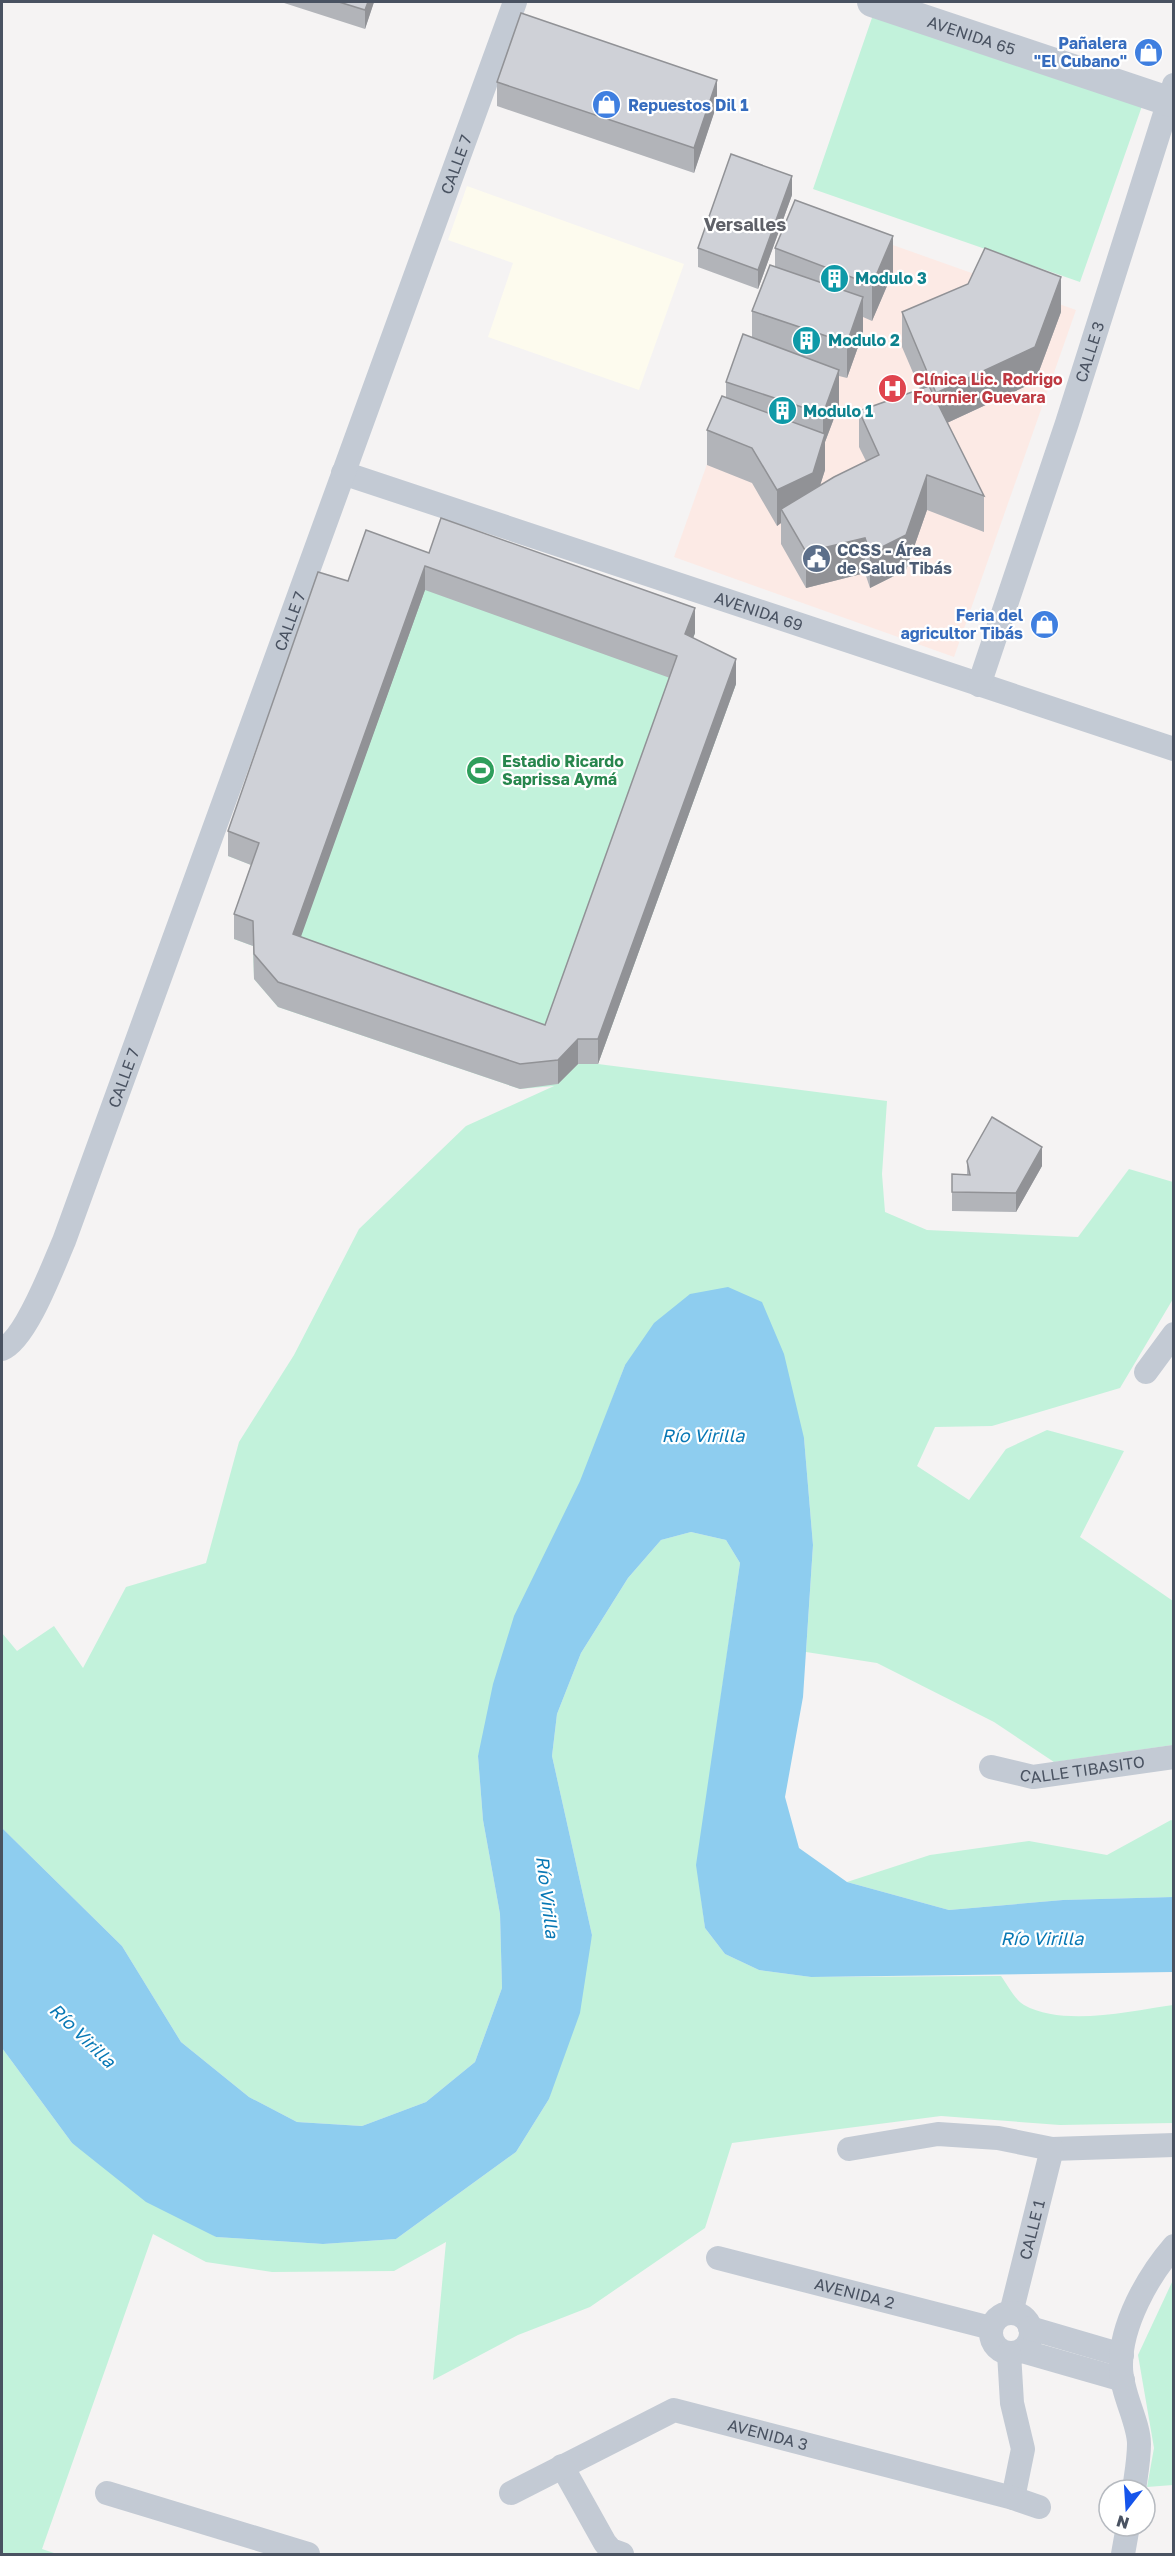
<svg xmlns="http://www.w3.org/2000/svg" width="1175" height="2556" font-family="'Golos Text',sans-serif">
<rect width="100%" height="100%" fill="#f5f3f3"/>
<path fill="#fdfbee" d="M467,186L684,264L639,390L488,337L513,263L448,240Z"/>
<path fill="#fceae5" d="M797,211L1076,310L954,657L674,557Z"/>
<path fill="#c2f2db" d="M874,12L1142,106L1080,282L813,189Z
M366,555L695,633L685,659L736,684L598,1064L887,1101L882,1174L885,1212L927,1230L1078,1237L1129,1169L1173,1182V1299L1120,1388L992,1426L935,1427L917,1466L969,1500L1006,1449L1047,1430L1124,1451L1080,1537L1173,1601V1745L1054,1762L994,1722L877,1663L806,1652L813,1545L804,1438L625,1365L478,1756L483,1820L500,1914L502,1988L475,2062L426,2102L362,2126L297,2122L249,2097L181,2042L122,1946L2,1828V1633L17,1651L54,1626L83,1668L126,1587L206,1563L239,1442L294,1355L359,1229L466,1126L554,1086L520,1089L278,1007L254,979L253,946L234,939L259,868L228,856L348,606Z
M691,1532L726,1540L740,1563L697,1865L705,1928L725,1954L759,1970L811,1977L1001,1976C1007,1984 1015,2000 1024,2005C1064,2027 1130,2011 1173,2005V2123L1060,2125L941,2116L732,2143L705,2228L590,2307L518,2335L433,2380L446,2242L394,2271L272,2272L206,2262L153,2234L42,2549L57,2554H2V2048L72,2143L216,2237L323,2244L396,2239L516,2152L549,2099L592,1935L552,1756L557,1714L581,1653L628,1578L661,1540Z
M1171,1820L1173,1821V1897L1063,1900L949,1910L847,1882L930,1855L1029,1841L1107,1855Z
M1173,2280V2485L1147,2487L1154,2448L1138,2355Z"/>
<path fill="#8ecdef" d="M728,1287L762,1302L784,1354L804,1438L813,1545L803,1697L785,1797L799,1848L847,1882L949,1910L1063,1900L1173,1897V1972L811,1977L759,1970L725,1954L705,1928L696,1865L740,1563L726,1540L691,1532L661,1540L628,1578L581,1653L557,1714L552,1756L592,1935L580,2013L549,2099L516,2152L396,2239L323,2244L216,2237L146,2202L72,2143L2,2048V1828L122,1946L181,2042L249,2097L297,2122L362,2126L426,2102L475,2062L502,1988L500,1914L483,1820L478,1756L493,1684L514,1616L580,1481L625,1365L654,1323L690,1294Z"/>
<g fill="none" stroke-linecap="round" stroke-linejoin="round">
<g stroke="#c3cad4" stroke-width="24">
<path id="s1" d="M343,473L1174,749"/>
<path id="s2" d="M979,685L1067,423L1174,85"/>
<path id="s3" d="M2,1349C26,1340 53,1266 64,1241L515,2"/>
<path d="M1146,1372L1174,1334"/>
<path id="s4" d="M991,1767L1033,1777L1174,1757"/>
<path d="M849,2149L938,2134L998,2138L1052,2149L1174,2145"/>
<path id="s5" d="M718,2258L991,2328"/>
<path id="s6" d="M1011,2313L1052,2149"/>
<circle cx="1011" cy="2333" r="20"/>
<path d="M1030,2328L1122,2355"/>
<path d="M1022,2351L1123,2380"/>
<path d="M1009,2353L1012,2403L1023,2449L1013,2498"/>
<path d="M562,2466L605,2543L611,2550L622,2554"/>
<path d="M1134,2490C1136,2475 1139,2459 1139,2444C1139,2422 1121,2393 1121,2367C1120,2325 1148,2276 1174,2246"/>
<path d="M107,2493L308,2554"/>
<path id="s7" d="M511,2493L674,2410L1013,2498L1039,2507"/>
<path d="M1123,2554L1128,2526"/>
</g>
<path stroke="#c3cad4" stroke-width="30" id="s8" d="M872,2L1174,103"/>
</g>
<path fill="#b2b4b9" fill-rule="evenodd" d="M281,2H374L365,29Z
M497,82L717,104L694,173L497,106Z
M792,195L758,289L698,267V248Z
M775,248L893,272L872,321L863,317V333L847,378L839,376V405L825,442V470L820,485L866,461L859,447V411L920,389L902,347V312H1061L1035,382L947,423L984,496V532L927,510L906,570L870,588L865,573L806,588L781,544V523L777,526L752,483L707,465V430L726,397V382L752,337V311L775,267Z
M429,553L695,633L693,638L736,684L598,1064H578L558,1084L520,1089L278,1007L254,979L253,946L234,939V914L251,865L228,856V831L348,581ZM425,590L670,678L545,1025L300,937Z
M967,1161L1042,1166L1016,1212L952,1211V1174L967,1175Z"/>
<path fill="#919296" d="M368,2H374L365,29V10Z
M717,80V104L694,173V148Z
M792,176V195L758,289V270Z
M893,236V272L872,321V285Z
M1061,277V312L1035,382L936,428V393Z
M863,297V333L847,378V343Z
M839,370V405L825,442V470L813,508L781,509V523L777,526V490L823,442V414Z
M927,475V510L906,570L870,588V553Z
M865,538V573L806,588V552Z
M425,566V590L293,959V934Z
M695,608V633L685,659V634Z
M736,659V684L598,1064V1039Z
M578,1039V1064L558,1084V1060Z
M1042,1147V1166L1016,1212V1193Z"/>
<path fill="#cfd1d7" stroke="#919296" stroke-width="1.5" fill-rule="evenodd" d="M339,2H368L365,10Z
M521,13L717,80L694,148L497,82Z
M731,154L792,176L758,270L698,248Z
M795,200L893,236L872,285L775,248Z
M985,248L1061,277L1035,347L936,393L902,312L968,284Z
M770,265L863,297L847,343L752,311Z
M743,334L839,370L823,414L726,382Z
M929,386L984,496L927,475L906,535L870,553L865,538L806,552L781,509L834,477L879,455L859,411Z
M722,396L825,434L813,473L777,490L752,448L707,430Z
M441,518L695,608L685,634L736,659L598,1039H578L558,1060L520,1064L278,982L254,954L253,921L234,914L259,843L228,831L318,572L348,581L366,530L429,553ZM425,566L677,656L545,1025L293,934Z
M992,1117L1042,1147L1016,1193L952,1192V1174L970,1175L967,1161Z"/>
<defs>
<symbol id="shop-disc" viewBox="-11 -11 22 22"><circle r="9.5" fill="#3f7fe0" stroke="#fff"/><path d="M-5-2.5h2.3a2.7 3.5 0 0 1 5.4 0H5L5.5 6h-11ZM-1.5-2.5h3a1.5 2.3 0 0 0-3 0Z" fill="#fff"/></symbol>
<symbol id="building-disc" viewBox="-11 -11 22 22"><circle r="9.5" fill="#0f9aa8" stroke="#fff"/><path d="M-4-6H4V6H1V3H-1V6H-4ZM-2.5-4.3h1.7v1.8h-1.7ZM.8-4.3h1.7v1.8H.8ZM-2.5-1h1.7V.8h-1.7ZM.8-1h1.7V.8H.8Z" fill="#fff"/></symbol>
<symbol id="hospital-disc" viewBox="-11 -11 22 22"><circle r="9.5" fill="#e0444e" stroke="#fff"/><path d="M-5-5h3v3.5h4V-5h3V5h-3V1.5h-4V5h-3Z" fill="#fff"/></symbol>
<symbol id="civic-disc" viewBox="-11 -11 22 22"><circle r="9.5" fill="#5c6f8a" stroke="#fff"/><path d="M-.6-6.5H3V-4.5H.6V-3L4-1V1h2V6H-6V1h2V-1L-.6-3ZM-1.2 2.5V6h2.4V2.5Z" fill="#fff"/></symbol>
<symbol id="stadium-disc" viewBox="-11 -11 22 22"><circle r="9.5" fill="#2e9e5b" stroke="#fff"/><path d="M0-5a6.5 5 0 1 0 0 10a6.5 5 0 1 0 0-10ZM-3.5-1.8h7v3.6h-7Z" fill="#fff"/></symbol>
</defs>
<g fill-rule="evenodd">
<use href="#shop-disc" x="1132" y="36" width="33" height="33"/>
<use href="#shop-disc" x="590" y="88" width="33" height="33"/>
<use href="#building-disc" x="818" y="262" width="33" height="33"/>
<use href="#building-disc" x="790" y="324" width="33" height="33"/>
<use href="#hospital-disc" x="876" y="372" width="33" height="33"/>
<use href="#building-disc" x="766" y="394" width="33" height="33"/>
<use href="#civic-disc" x="800" y="542" width="33" height="33"/>
<use href="#shop-disc" x="1028" y="608" width="33" height="33"/>
<use href="#stadium-disc" x="464" y="754" width="33" height="33"/>
</g>
<g text-anchor="middle" dominant-baseline="central" stroke-width="4.5" stroke-linejoin="round" paint-order="stroke">
<g font-size="16" fill="#495261" stroke="#fff">
<text stroke="none"><textPath href="#s8" startOffset="105">AVENIDA 65</textPath></text>
<text stroke="none"><textPath href="#s3" startOffset="1272">CALLE 7</textPath></text>
<text stroke="none"><textPath href="#s2" startOffset="351">CALLE 3</textPath></text>
<text stroke="none"><textPath href="#s1" startOffset="438">AVENIDA 69</textPath></text>
<text stroke="none"><textPath href="#s3" startOffset="786">CALLE 7</textPath></text>
<text stroke="none"><textPath href="#s3" startOffset="300">CALLE 7</textPath></text>
<text stroke="none"><textPath href="#s4" startOffset="93">CALLE TIBASITO</textPath></text>
<text stroke="none"><textPath href="#s6" startOffset="86">CALLE 1</textPath></text>
<text stroke="none"><textPath href="#s5" startOffset="141">AVENIDA 2</textPath></text>
<text stroke="none"><textPath href="#s7" startOffset="280">AVENIDA 3</textPath></text>
</g>
<g font-size="16" font-weight="bold" fill="#366cbe" stroke="#fff" text-anchor="end">
<text x="1127" y="43">Pañalera<tspan x="1127" dy="18">"El Cubano"</tspan></text>
<text x="628" y="105" text-anchor="start">Repuestos Dil 1</text>
<text x="1023" y="615">Feria del<tspan x="1023" dy="18">agricultor Tibás</tspan></text>
</g>
<g font-size="16" font-weight="bold" fill="#0d838f" stroke="#fff" text-anchor="start">
<text x="855" y="278">Modulo 3</text>
<text x="828" y="340">Modulo 2</text>
<text x="803" y="411">Modulo 1</text>
</g>
<g font-size="16" font-weight="bold" fill="#be3a42" stroke="#fff" text-anchor="start">
<text x="913" y="379">Clínica Lic. Rodrigo<tspan x="913" dy="18">Fournier Guevara</tspan></text>
</g>
<g font-size="16" font-weight="bold" fill="#4e5e75" stroke="#fff" text-anchor="start">
<text x="837" y="550">CCSS - Área<tspan x="837" dy="18">de Salud Tibás</tspan></text>
</g>
<g font-size="16" font-weight="bold" fill="#27864d" stroke="#fff" text-anchor="start">
<text x="502" y="761">Estadio Ricardo<tspan x="502" dy="18">Saprissa Aymá</tspan></text>
</g>
<g font-size="18" font-weight="bold" fill="#5f6168" stroke="#fff">
<text x="745" y="224">Versalles</text>
</g>
<g font-size="18" font-style="italic" fill="#0878b5" stroke="#fff">
<text x="703" y="1435">Río Virilla</text>
<text transform="translate(548 1897) rotate(83)">Río Virilla</text>
<text x="1042" y="1938">Río Virilla</text>
<text transform="translate(83 2035) rotate(44)">Río Virilla</text>
</g>
</g>
<rect width="1175" height="2556" fill="none" stroke="#495261" stroke-width="6"/>
<g transform="translate(1127 2508) rotate(197)"><circle r="28" fill="#ffffff" stroke="#b6bac0" stroke-width="1.5"/>
<path d="M0-4.5L10 22L0 15L-10 22Z" fill="#1655eb"/>
<text y="-9" font-size="16" font-weight="bold" text-anchor="middle" fill="#495261">N</text>
</g>
</svg>
